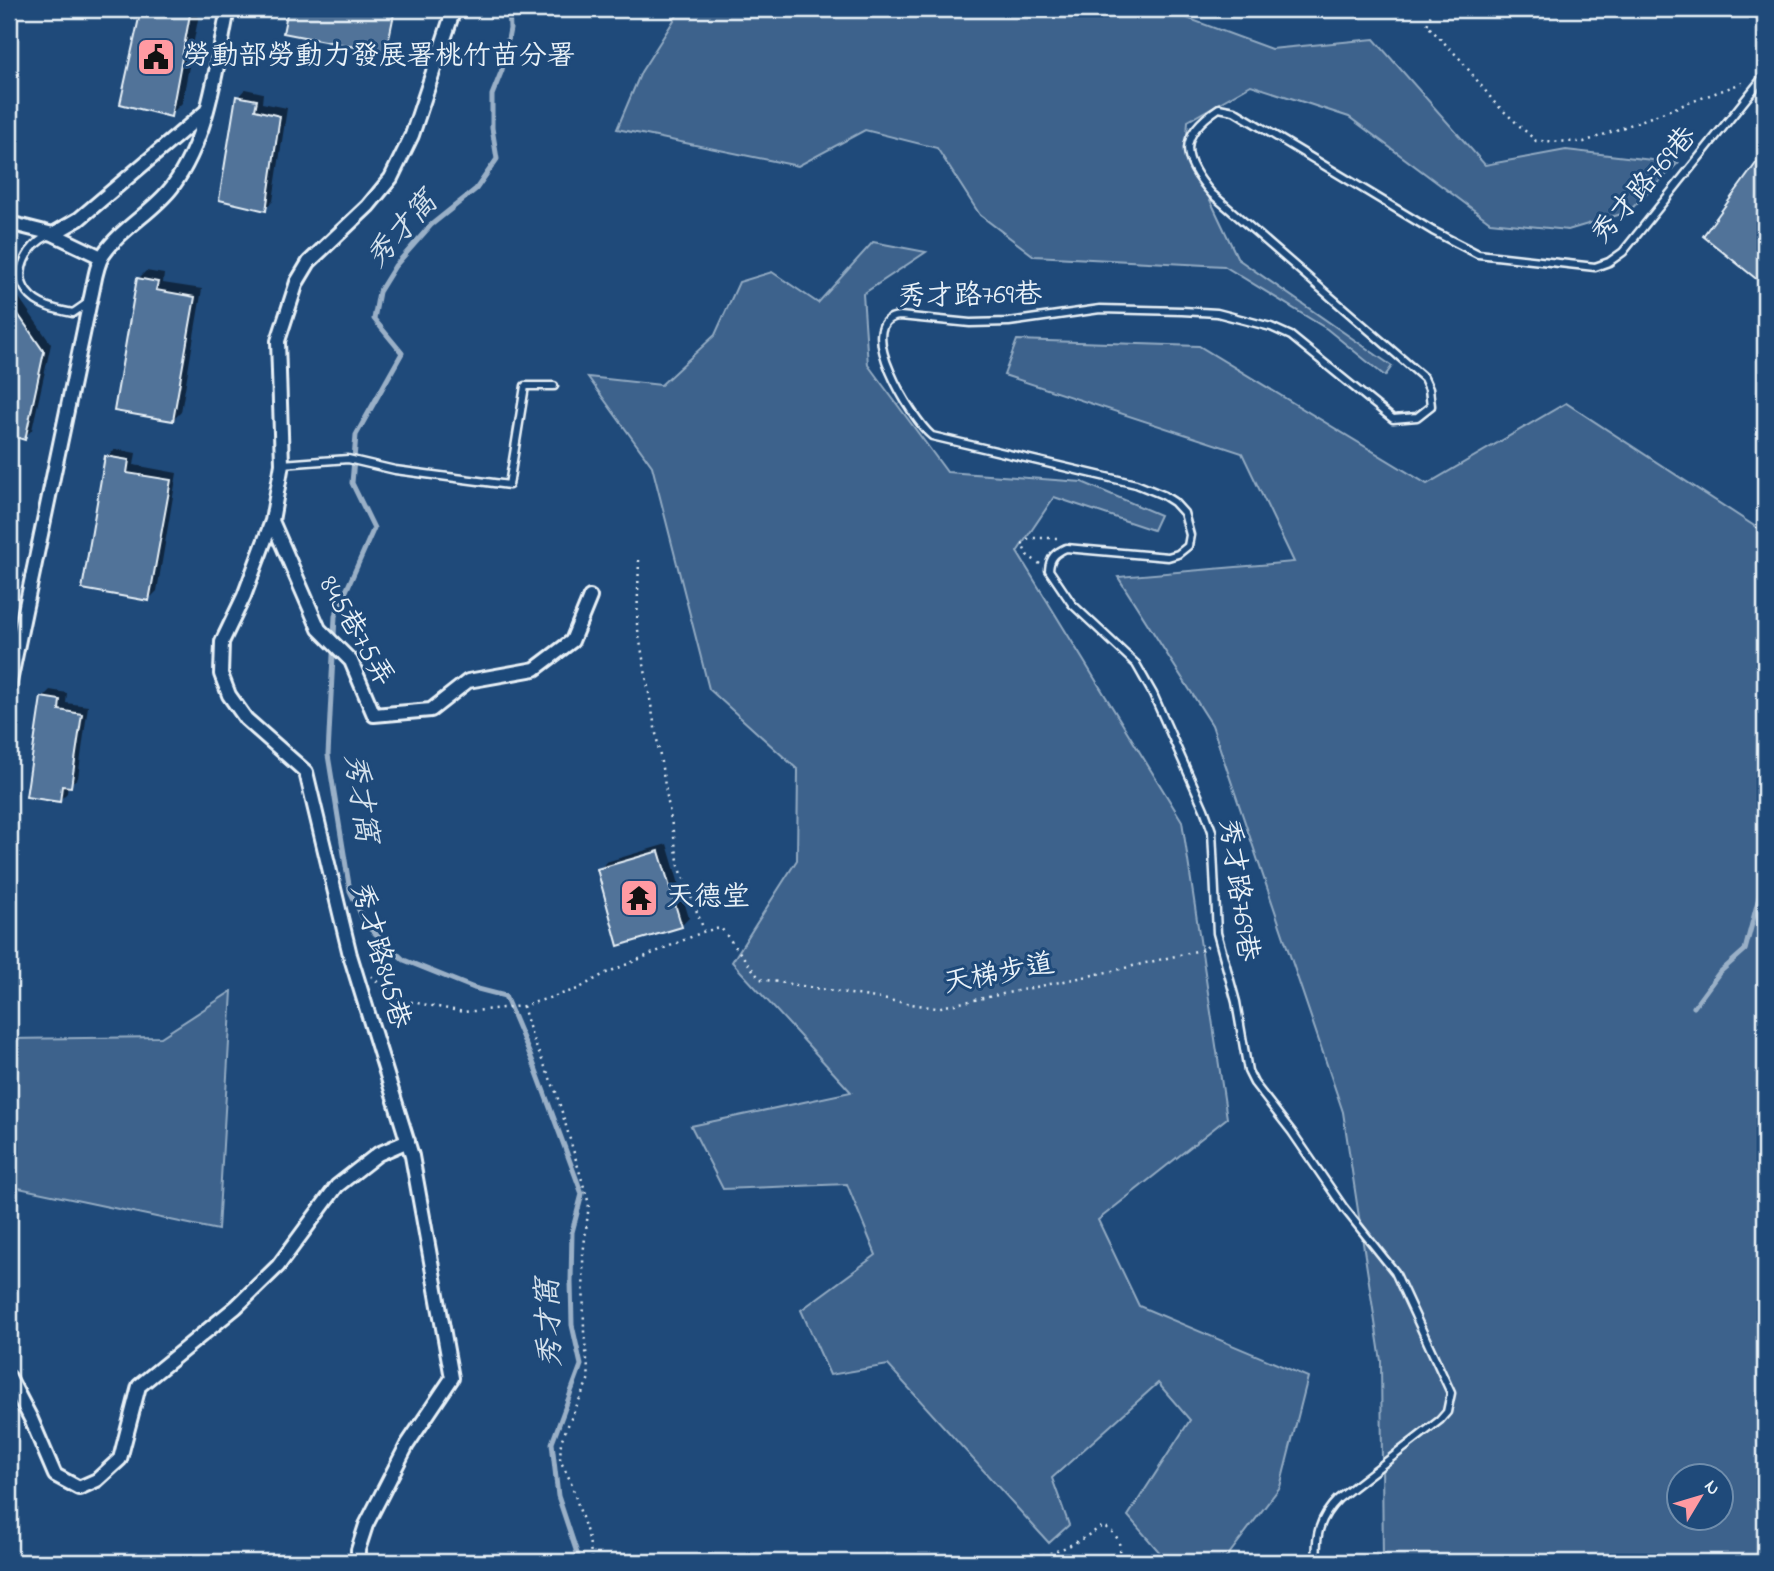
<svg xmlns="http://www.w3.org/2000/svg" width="1774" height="1571" font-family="'Indie Flower','LXGW WenKai TC',sans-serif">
<rect width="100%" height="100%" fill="#1f4a7a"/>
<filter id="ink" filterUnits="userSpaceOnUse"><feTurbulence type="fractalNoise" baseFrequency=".0143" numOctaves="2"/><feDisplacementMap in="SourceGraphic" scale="14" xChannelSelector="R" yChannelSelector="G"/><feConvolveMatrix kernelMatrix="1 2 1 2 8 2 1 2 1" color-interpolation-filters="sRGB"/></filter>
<g filter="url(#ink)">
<path fill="#3c628c" stroke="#92aac2" stroke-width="2" fill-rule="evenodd" d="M681,9H1173L1176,14L1271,49L1374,39L1485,165L1566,150L1678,163L1628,212L1568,230L1490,222L1349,117L1251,85L1188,121L1186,149L1238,259L1392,366L1385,376L1327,329L1224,266L1034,256L980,215L937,148L865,130L798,166L617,129L641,72Z
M873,242L926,252L863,294L868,365L947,472L1082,482L1160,515L1153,530L1054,497L1017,552L1182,821L1227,1118L1098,1220L1139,1306L1308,1377L1280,1487L1223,1562H1168L1128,1516L1190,1420L1158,1383L1052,1478L1069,1525L1049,1543L888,1365L830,1375L801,1310L876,1255L847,1184L723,1189L691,1126L851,1092L732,962L797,860L798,770L709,689L652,466L588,377L661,385L715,335L739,282L772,272L818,303Z
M1017,340L1199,346L1427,484L1566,403L1765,533V1562H1383L1381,1361L1343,1112L1212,725L1118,577L1294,562L1242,453L1004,375ZM1680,1476H1722V1518H1680Z
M232,991L218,1230L9,1186V1039L161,1037Z"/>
<path fill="#0007" d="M142,9H200L182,103L170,115L122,103Z
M290,9H396L388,48L385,51L285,31Z
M245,89L263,93L262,103L287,108L273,201L265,209L238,97Z
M1765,154V284L1705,236Z
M146,271L164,274L163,283L202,289L181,412L173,420L138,279Z
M9,283L51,344L32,430L24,438L12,434L9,444Z
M115,449L136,453L134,465L177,473L157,591L149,599L107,457Z
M50,690L67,693L66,703L88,706L78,778L68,785L67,793L59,801L42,698Z
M667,844L689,918L681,926L599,870L606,862Z"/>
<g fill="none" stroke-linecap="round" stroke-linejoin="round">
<path stroke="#9ab0c7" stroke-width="5" d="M509,9L510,29L502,70L492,95V128L497,159L476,189L431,225L395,266L379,292L374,319L402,353L356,435L352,483L374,528L335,616L328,755L350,891L366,925L404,960L474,988L505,996L533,1062L582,1194L572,1232L571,1282L572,1325L581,1365L552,1443L558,1496L580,1562
M1694,1007L1719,973L1745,950L1762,886L1765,881"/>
</g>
<path fill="#517399" stroke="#e8f1f8" stroke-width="2" d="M141,9H191L171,117L120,104Z
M288,9H395L386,53L283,33Z
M236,96L257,100L255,110L280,116L266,211L219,200Z
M1765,151V286L1703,236Z
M137,278L158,282L156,290L195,297L173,421L114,411Z
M9,301L44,352L25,440L9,435Z
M105,456L129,460L127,473L171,480L149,601L82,589Z
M41,697L60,700L59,710L82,714L71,787L62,786L60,802L26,797Z
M659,851L682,927L618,946L597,869Z"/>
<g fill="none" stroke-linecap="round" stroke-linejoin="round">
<defs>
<path id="lane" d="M48,236C29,244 12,272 27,292C37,306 57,310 73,313L89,302
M9,290L10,292
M282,464L348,459L395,470L509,485L525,386H554
M1317,1562C1315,1536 1319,1518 1338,1499L1440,1420L1447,1412L1451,1393L1395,1272L1344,1208L1292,1132L1254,1083L1248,1071L1236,1002L1217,933L1212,831L1204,809L1153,694L1136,664L1072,604L1049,570C1050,557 1055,553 1066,548L1168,557L1178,554L1188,546L1190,535L1184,513L1174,502L1163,495L1136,484L932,436C913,421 850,319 900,316L970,323L1009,322L1100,309L1182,311L1217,313L1271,327L1291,336L1393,419L1417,417L1431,406L1429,389L1424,378L1212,194C1181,158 1177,136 1219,108L1234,111L1433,231L1478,254L1595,267L1609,262L1623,252L1765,75"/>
<path id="street" d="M9,223L53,234L101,257
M53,234L79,219L205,112
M272,521L319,629L351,661L374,715L431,710L468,681L535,669L572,641L590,597
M9,687L90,301C94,287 95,267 103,255C121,228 153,212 172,187C209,137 216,68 228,9
M9,1377L31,1419L55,1475L79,1488L97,1480L120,1459L139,1386L236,1307L278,1266L337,1186L378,1154L408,1141
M358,1562V1550L366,1525L407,1445L452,1378L412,1156L350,955L306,772L246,719L229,695L221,674L222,642L244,596L272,521L282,464L278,341L297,282L309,262L368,206L391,178L412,135L454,9"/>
</defs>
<use href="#lane" stroke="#e8f1f8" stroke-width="11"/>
<use href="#street" stroke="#e8f1f8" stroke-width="18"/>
<path stroke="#e8f1f8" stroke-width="2.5" stroke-dasharray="2 5" stroke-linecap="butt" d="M1433,9L1427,25L1460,59L1495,103L1536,141L1584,142L1742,83
M639,560L637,624L679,866L704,930
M1040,564L1027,555L1022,544L1029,538H1058
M371,976L396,999L464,1012L523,1006L578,989L604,974L705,931L721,928L760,979L936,1008L1112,971L1205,949L1209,944
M523,1006L532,1037L556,1092L589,1204L583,1255L584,1333L589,1378L561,1441L560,1460L570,1480L589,1539L592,1562
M866,1562L892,1552L899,1562
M988,1562C1008,1551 1022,1559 1042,1555C1064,1551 1085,1537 1103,1526C1120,1535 1121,1544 1120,1562
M1179,1562L1192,1556"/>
<use href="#lane" stroke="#1f4a7a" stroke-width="6"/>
<use href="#street" stroke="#1f4a7a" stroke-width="12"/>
</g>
</g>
<defs>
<symbol id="civic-square" viewBox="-11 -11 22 22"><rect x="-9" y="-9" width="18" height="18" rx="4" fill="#ff9aa2" stroke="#1f4a7a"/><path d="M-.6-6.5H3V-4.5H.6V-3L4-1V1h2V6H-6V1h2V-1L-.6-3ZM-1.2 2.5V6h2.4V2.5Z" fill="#111"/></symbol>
<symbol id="temple-square" viewBox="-11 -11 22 22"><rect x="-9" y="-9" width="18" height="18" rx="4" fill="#ff9aa2" stroke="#1f4a7a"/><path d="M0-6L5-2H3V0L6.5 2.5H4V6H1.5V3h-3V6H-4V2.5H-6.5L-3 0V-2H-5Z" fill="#111"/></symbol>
</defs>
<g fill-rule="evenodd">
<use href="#civic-square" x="134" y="35" width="44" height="44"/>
<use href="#temple-square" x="617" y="876" width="44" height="44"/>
</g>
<g text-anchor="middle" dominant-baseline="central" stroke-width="6" stroke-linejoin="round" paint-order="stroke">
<g font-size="28" fill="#e8f1f8" stroke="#1f4a7a" text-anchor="start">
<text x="183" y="57">勞動部勞動力發展署桃竹苗分署</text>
<text x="666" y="898">天德堂</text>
</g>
<g font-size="28" fill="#e8f1f8" stroke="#1f4a7a">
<text transform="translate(1645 186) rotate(-49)">秀才路769巷</text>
<text transform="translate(970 297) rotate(-1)">秀才路769巷</text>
<text transform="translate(355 632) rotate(60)">845巷75弄</text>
<text transform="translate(1237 890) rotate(82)">秀才路769巷</text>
<text transform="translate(379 956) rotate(74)">秀才路845巷</text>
<text transform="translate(999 975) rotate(-11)">天梯步道</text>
</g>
<g font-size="30" font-style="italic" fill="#d4e1ec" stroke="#1f4a7a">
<text transform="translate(403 231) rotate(-48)">秀才窩</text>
<text transform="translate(359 798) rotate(82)">秀才窩</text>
<text transform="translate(551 1323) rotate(-92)">秀才窩</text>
</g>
</g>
<rect width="1774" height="1571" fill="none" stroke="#1f4a7a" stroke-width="35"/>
<rect x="18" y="18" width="1739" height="1536" fill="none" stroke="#e8f1f8" stroke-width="2.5" filter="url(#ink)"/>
<g transform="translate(1700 1497) rotate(52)"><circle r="33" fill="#1f4a7a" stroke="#6f8dac" stroke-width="2"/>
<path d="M0-5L12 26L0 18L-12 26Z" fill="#ff9aa2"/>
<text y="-10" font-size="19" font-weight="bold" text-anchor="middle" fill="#e8f1f8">N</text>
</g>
</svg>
